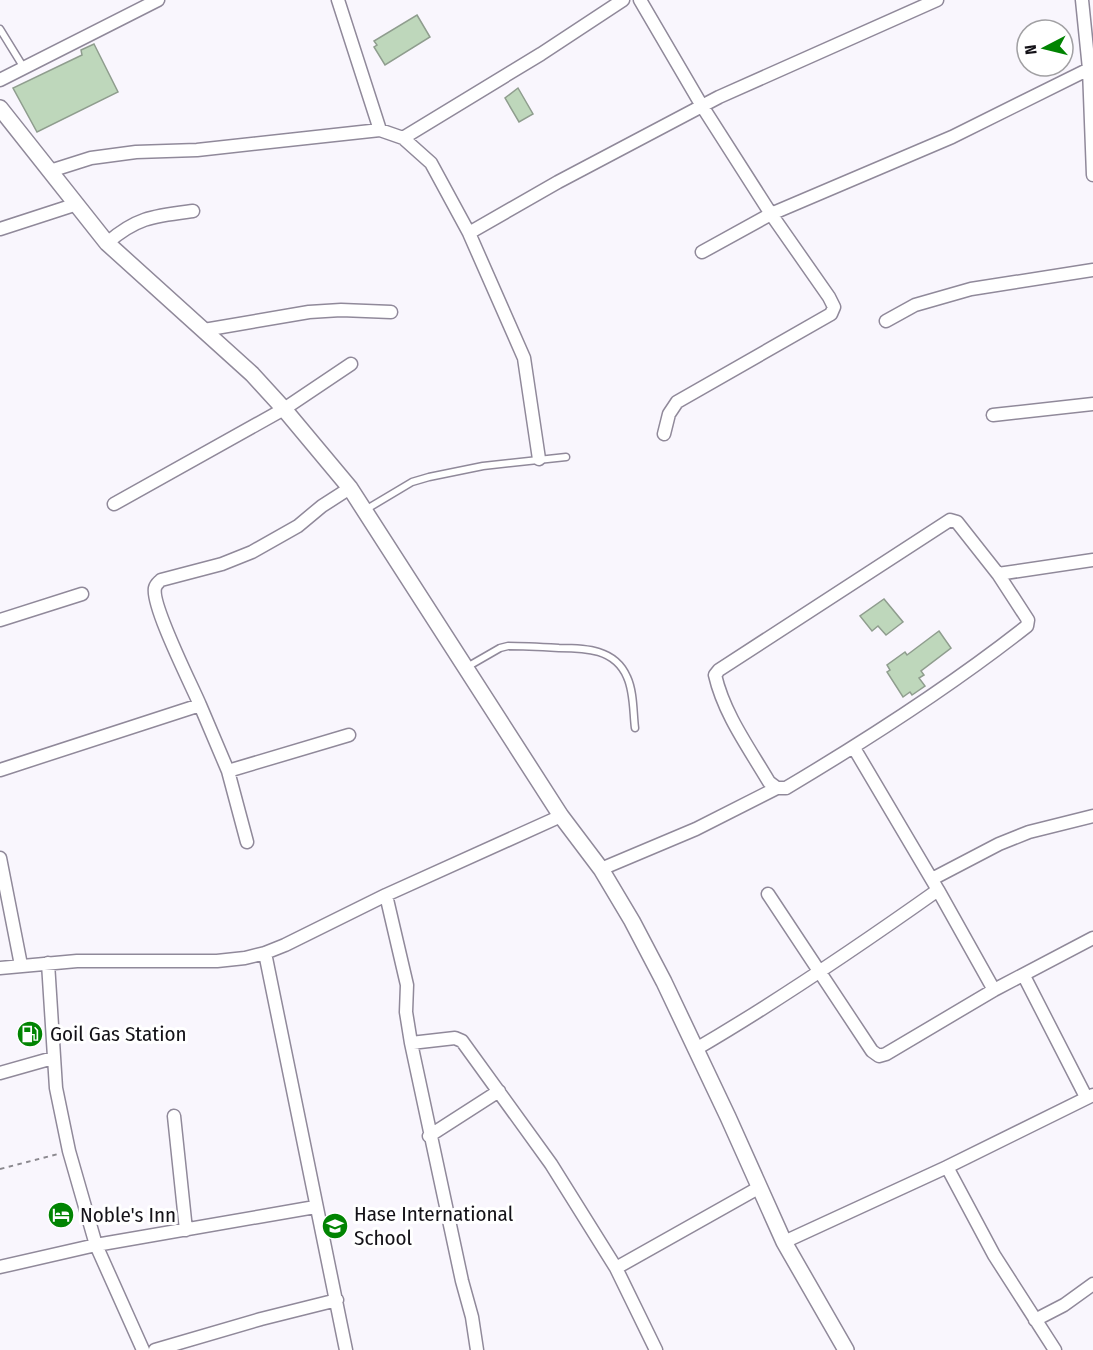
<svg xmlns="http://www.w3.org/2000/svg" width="1093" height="1350" font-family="'Fira Sans Condensed',sans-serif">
<rect width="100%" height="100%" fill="#f9f6fd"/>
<path fill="#bed7bb" stroke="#8f9d8e" stroke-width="1.5" d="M417,15L430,37L385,65L374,47L377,45L374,41Z
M94,44L118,92L37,132L13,88L82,55L81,50Z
M518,88L533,114L519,122L505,98Z
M884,599L903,622L886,635L878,626L872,631L860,616Z
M939,631L951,648L921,671L924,675L919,678L925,686L912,695L910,692L903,697L887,672L890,670L887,665L905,652L907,655Z"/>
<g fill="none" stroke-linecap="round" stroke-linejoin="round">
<defs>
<path id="service" d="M0,29L24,68
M365,510L412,482L429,477L483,466L566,457
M467,667L500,648L508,646C525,646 542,647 559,648C586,648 615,649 627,677C634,692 633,712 635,728"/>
<path id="minor" d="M338,0L380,130
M640,0L702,106L771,214L702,252
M1082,0L1089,69L1093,175
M0,80L158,0
M403,138L541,54L623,0
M50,171L91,158L136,152L197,150L380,130L403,138L431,163L469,233L524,358L539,459
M0,229L77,204
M469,233L558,182L719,97L937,0
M107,243C137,217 154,216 193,211
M886,321L915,305L971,289L1093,270
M204,330L309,312L341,310L391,312
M993,415L1093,404
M664,434L669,414L677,402L831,314L834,307L829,297L771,214L952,137L1089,69
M114,504L284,409L351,364
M998,574L957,522L950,520L719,670L715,675C724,714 749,748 769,782L777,788H786C870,738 951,686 1027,626L1028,620L998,574L1093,560
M0,620L82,594
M200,705C191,684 151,605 155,588C156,584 158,583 161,580L222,564L252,552L298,526L322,506L350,488
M854,748L938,890L994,990
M0,770L200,705L228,771L247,842
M228,771L349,735
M0,858L21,965
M601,869L696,829L777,788
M932,879L999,844L1029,832L1093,816
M768,894L872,1051L879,1056L886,1054L994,990L1093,938
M386,895L407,985L406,1012L411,1043L462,1281L472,1317L477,1350
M265,953L346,1350
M48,963L56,1088L69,1151L96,1245L143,1350
M0,968L77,961H217L245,958L265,953L285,945L386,895L561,816
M1024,976L1086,1097
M411,1043L455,1038L462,1041L551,1164L616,1268L656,1350
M696,1049C780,1000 859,946 938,890
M0,1073L53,1058
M174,1116L186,1230
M429,1136L499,1091
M947,1167L1093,1095
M784,1242L947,1167L994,1255L1055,1350
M0,1267L96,1245L315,1207
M616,1268L760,1187
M1035,1320L1064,1305L1093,1284
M155,1350L261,1319L337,1300"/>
<path id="tertiary" d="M0,108L107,243L252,374L284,409L350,488L561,816L601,869L632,921L664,982L728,1117L784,1242L846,1350"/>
</defs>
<use href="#service" stroke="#90899a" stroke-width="9"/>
<use href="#minor" stroke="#90899a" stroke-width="15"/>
<use href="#tertiary" stroke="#90899a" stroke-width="18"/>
<path stroke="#8b898f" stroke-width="2" stroke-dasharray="4.5 4.5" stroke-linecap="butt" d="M0,1169L58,1154"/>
<use href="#service" stroke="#fff" stroke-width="6"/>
<use href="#minor" stroke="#fff" stroke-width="12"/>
<use href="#tertiary" stroke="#fff" stroke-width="15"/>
</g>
<defs>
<symbol id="fuel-disc" viewBox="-11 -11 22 22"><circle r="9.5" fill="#018402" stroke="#fff"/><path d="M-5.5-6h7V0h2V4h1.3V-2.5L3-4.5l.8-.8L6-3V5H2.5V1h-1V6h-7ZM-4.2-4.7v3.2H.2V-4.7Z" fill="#fff"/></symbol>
<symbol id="hotel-disc" viewBox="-11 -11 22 22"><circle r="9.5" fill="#018402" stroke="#fff"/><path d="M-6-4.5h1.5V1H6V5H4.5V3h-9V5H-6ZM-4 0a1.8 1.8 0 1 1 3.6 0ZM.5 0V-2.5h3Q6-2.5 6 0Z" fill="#fff"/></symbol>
<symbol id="school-disc" viewBox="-11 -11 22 22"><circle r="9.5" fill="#018402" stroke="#fff"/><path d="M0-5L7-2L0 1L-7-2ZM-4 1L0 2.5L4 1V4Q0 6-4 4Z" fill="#fff"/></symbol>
</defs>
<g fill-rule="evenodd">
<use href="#fuel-disc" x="15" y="1019" width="30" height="30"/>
<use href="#hotel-disc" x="46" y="1200" width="30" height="30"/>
<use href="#school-disc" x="320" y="1211" width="30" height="30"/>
</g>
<g text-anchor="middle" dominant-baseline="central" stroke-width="6" stroke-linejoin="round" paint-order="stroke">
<g font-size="21" fill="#141218" stroke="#fff" text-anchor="start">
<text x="50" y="1034">Goil Gas Station</text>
<text x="354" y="1214">Hase International<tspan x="354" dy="24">School</tspan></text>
<text x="80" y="1215">Noble's Inn</text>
</g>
</g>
<g transform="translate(1045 48) rotate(263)"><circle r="28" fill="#ffffff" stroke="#a1a0a3" stroke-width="1.5"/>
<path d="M0-4.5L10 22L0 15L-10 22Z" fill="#018402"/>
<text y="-9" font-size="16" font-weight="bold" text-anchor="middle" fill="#141218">N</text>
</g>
</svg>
